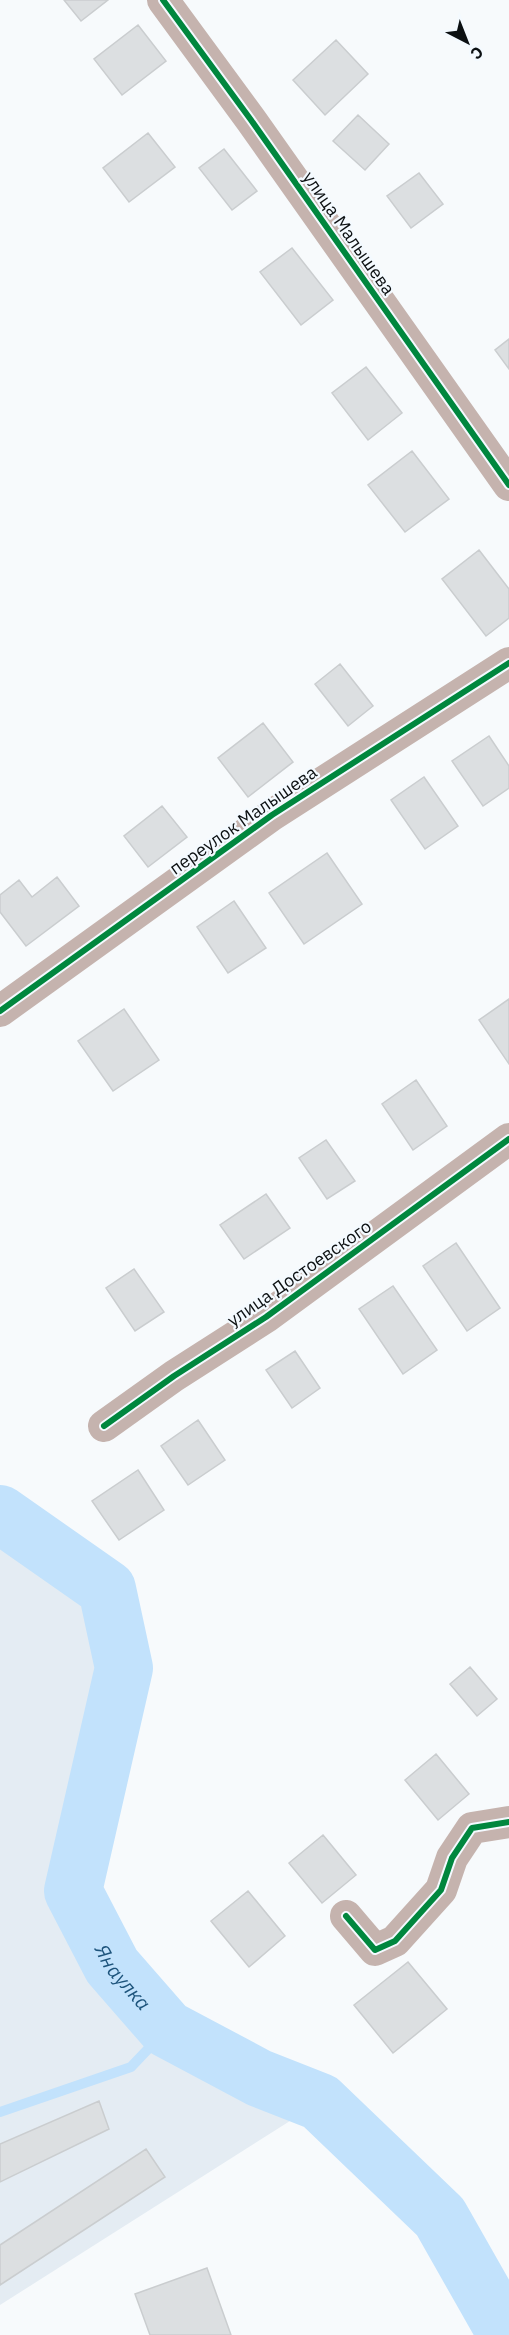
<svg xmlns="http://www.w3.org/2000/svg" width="509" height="2335" font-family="'IBM Plex Sans',sans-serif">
<rect width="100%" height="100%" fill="#f7fafc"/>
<path fill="#e4ecf3" d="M0,1514L107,1589L124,1668L73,1891L112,1966L167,2029L259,2078L320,2102L0,2305Z"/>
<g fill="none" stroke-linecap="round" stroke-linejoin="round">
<path stroke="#c2e2fc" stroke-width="10" d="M0,2112L131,2067L167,2029"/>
<path stroke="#c2e2fc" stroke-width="58" id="s1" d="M0,1514L107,1589L124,1668L73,1891L112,1966L167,2029L259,2078L320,2102L440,2217L507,2335"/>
</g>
<path fill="#dcdfe1" stroke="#cacdcf" stroke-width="1.5" d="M64,0H108L81,21Z
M138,25L166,61L122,95L94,59Z
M336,40L368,74L325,115L293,80Z
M358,115L389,144L365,170L333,141Z
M148,133L175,167L129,202L103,168Z
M224,149L257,191L232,210L199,168Z
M419,173L443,204L411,228L387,196Z
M292,248L333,300L301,325L260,272Z
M509,339V369L495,350Z
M366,367L402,413L368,440L332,393Z
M412,451L449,499L405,532L368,485Z
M479,550L509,589V618L486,636L442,579Z
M340,664L373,706L348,726L315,684Z
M263,723L293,762L248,797L218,758Z
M489,736L509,766V788L483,806L452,761Z
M424,777L458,826L425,849L391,800Z
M162,806L187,837L148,867L124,836Z
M327,853L362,904L304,944L269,893Z
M57,877L79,906L26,946L0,912V895L19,880L32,897Z
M234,901L266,948L228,973L197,927Z
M509,999V1064L479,1020Z
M124,1009L159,1060L113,1091L78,1041Z
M416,1080L447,1126L413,1150L382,1104Z
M326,1140L355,1181L327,1199L299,1158Z
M266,1194L290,1228L244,1259L220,1225Z
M456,1243L500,1308L467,1331L423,1266Z
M134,1269L164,1312L135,1331L106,1288Z
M393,1286L437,1350L403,1374L359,1309Z
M295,1351L320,1388L292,1408L266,1370Z
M198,1420L225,1460L188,1485L161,1446Z
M138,1470L164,1510L119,1540L92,1501Z
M470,1667L497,1699L477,1716L450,1684Z
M436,1754L469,1794L438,1820L405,1780Z
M323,1835L356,1875L322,1903L289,1863Z
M248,1891L285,1936L249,1967L211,1921Z
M408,1962L447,2009L393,2053L354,2005Z
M99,2101L109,2129L0,2182V2144Z
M146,2149L165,2177L0,2285V2245Z
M207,2268L231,2335H150L135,2294Z"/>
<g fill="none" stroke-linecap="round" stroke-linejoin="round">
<path stroke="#c5b3ae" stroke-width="32" d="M163,0L251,120L509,485
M0,1011L272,815L509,663
M104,1426L174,1376L266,1317L509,1139
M346,1916L375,1950L395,1941L441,1890L452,1858L472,1828L509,1822"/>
<defs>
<path id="cycleway" d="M163,0L251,120L509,485
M0,1011L272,815L509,663
M104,1426L174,1376L266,1317L509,1139
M346,1916L375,1950L395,1941L441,1890L452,1858L472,1828L509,1822"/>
</defs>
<use href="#cycleway" stroke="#f4faff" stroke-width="10"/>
<use href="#cycleway" stroke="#00873e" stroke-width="6"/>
</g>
<g text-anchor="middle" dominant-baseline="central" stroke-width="4.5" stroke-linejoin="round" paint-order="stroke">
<g font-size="18" fill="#0c1012" stroke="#f4faff">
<text transform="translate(349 233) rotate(55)">улица Малышева</text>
<text transform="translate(243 820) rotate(-35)">переулок Малышева</text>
<text transform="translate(299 1273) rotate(-35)">улица Достоевского</text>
</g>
<g font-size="20" font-style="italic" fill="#1d547c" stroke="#f4faff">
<text stroke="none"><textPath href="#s1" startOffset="540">Янаулка</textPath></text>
</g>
</g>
<g transform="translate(467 42) rotate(138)" stroke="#f4faff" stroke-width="4.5" paint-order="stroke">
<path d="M0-4.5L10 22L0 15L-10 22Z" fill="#0c1012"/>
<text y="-9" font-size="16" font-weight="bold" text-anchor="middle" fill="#0c1012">С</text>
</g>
</svg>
